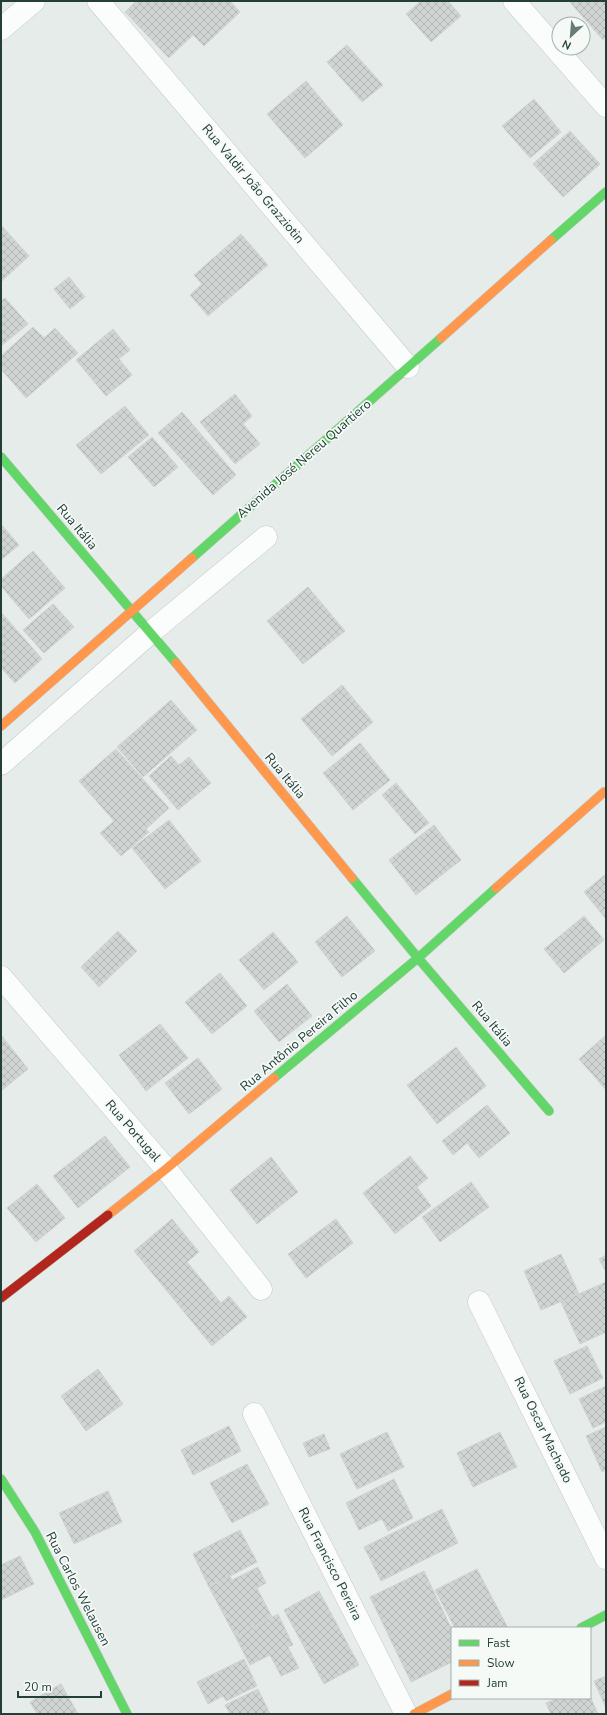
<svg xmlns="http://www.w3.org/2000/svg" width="607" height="1715" font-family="'Nunito Sans',sans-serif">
<defs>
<pattern id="building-cross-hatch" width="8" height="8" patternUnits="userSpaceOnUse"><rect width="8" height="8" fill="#d0d5d3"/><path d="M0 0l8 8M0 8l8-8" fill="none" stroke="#b2b8b6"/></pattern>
</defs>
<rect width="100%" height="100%" fill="#e6ece9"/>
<path fill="url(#building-cross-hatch)" stroke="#cfd4d2" d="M136,1H230L240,12L204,46L193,35L169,58L125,12Z
M421,1H448L461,16L431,42L406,14Z
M569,1H606V37L603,40Z
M347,45L383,85L362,102L327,62Z
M306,81L343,125L305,158L267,114Z
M534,99L561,132L530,158L502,126Z
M570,131L600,164L563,197L533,164Z
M1,225L29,256L2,281L1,280Z
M241,234L268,265L208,316L190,295L202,284L194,275Z
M69,277L85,297L70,309L54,289Z
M5,298L28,324L1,346V301Z
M33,327L44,338L55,328L78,353L26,398L1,369V356Z
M113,329L130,350L119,359L132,375L106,396L76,360Z
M235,394L252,416L243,424L260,444L235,464L200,422Z
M125,406L149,435L101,474L76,445Z
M182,412L236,475L213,495L158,433Z
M152,437L178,467L154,487L128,457Z
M1,524L19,545L1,560Z
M33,551L65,588L29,619L1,586V579Z
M308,587L345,631L303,664L267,621Z
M53,604L74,627L44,653L23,630Z
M1,612L42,659L15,683L1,668Z
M342,685L373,722L332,756L301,719Z
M171,700L197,730L143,777L117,747Z
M360,743L390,780L353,810L323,773Z
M116,749L169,808L146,829L149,832L121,856L100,833L114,821L79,781Z
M171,756L179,765L189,757L211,783L178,810L149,776Z
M396,783L429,823L415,834L382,795Z
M169,820L201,861L165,889L132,848Z
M434,825L461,860L416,895L389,860Z
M606,874V919L584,892Z
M347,916L375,951L342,977L315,942Z
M584,916L604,940L564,973L544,949Z
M118,931L137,951L99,987L81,967Z
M273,932L298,962L264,990L239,960Z
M220,973L247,1006L212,1034L185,1002Z
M287,984L312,1016L279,1042L254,1011Z
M160,1024L188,1058L146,1091L119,1055Z
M1,1035L28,1069L1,1091Z
M606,1035V1090L579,1059Z
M456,1047L486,1086L437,1124L407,1085Z
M198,1058L222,1089L189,1114L165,1083Z
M487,1105L510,1133L479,1158L467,1143L453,1155L442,1141Z
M105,1136L130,1167L78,1208L53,1176Z
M410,1156L428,1178L417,1187L431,1206L395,1234L363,1193Z
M271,1157L298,1192L257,1224L230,1190Z
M471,1182L489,1207L440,1242L422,1217Z
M37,1184L65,1218L36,1242L7,1208Z
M172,1219L199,1252L187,1262L221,1303L229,1296L247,1317L212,1346L134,1251Z
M336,1219L353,1243L306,1278L288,1254Z
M561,1254L579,1294L541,1310L524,1271Z
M606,1255V1272L599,1259Z
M606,1282V1332L580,1344L561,1302Z
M587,1346L603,1378L570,1394L554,1361Z
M98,1369L123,1404L86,1431L61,1396Z
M606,1386V1422L593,1428L579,1399Z
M229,1426L241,1451L193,1475L181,1450Z
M606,1427V1470L602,1472L586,1436Z
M387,1432L404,1467L357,1489L340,1454Z
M500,1432L517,1467L473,1487L457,1453Z
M324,1434L330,1449L309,1457L303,1443Z
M247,1464L269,1504L232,1523L210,1483Z
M394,1479L413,1518L388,1531L382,1519L359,1530L346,1503Z
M108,1491L122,1522L74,1544L59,1513Z
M442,1509L458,1543L381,1581L364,1547Z
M240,1530L257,1562L209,1587L193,1554Z
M20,1556L34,1584L1,1600V1565Z
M258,1567L266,1583L257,1588L272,1617L235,1636L209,1587L230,1576L232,1580Z
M477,1569L508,1628H455L435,1590Z
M424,1571L452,1630V1662L411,1682L370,1597Z
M319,1591L359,1665L324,1684L284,1610Z
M278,1614L293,1645L288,1647L299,1668L281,1676L270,1655L250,1665L235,1636Z
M244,1659L257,1686L226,1701L223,1696L208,1704L197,1682Z
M606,1676V1708L594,1681Z
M61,1684L78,1714H37L30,1702Z
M258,1689L270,1714H230L225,1705Z
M590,1696L598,1714H551L546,1703L558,1698H590Z"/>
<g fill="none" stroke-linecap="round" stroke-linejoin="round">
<defs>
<path id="street" d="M98,1L408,367
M514,1L606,106
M1,29L34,1
M1,764L150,633L266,537
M1,977L166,1169L261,1289
M479,1302L606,1558
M254,1414L406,1714"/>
<path id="fast" d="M551,240L606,192
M1,457L176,663
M192,558L441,338
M352,878L418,958L549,1111
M274,1078L418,958L496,888
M1,1479L35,1532L127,1714
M581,1628L606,1615"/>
<path id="slow" d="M441,338L551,240
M176,663L352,878
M1,726L192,558
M496,888L604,792
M108,1215L166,1169L274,1078
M414,1714L452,1694"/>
<path id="jam" d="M1,1298L108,1215"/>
</defs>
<use href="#street" stroke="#c3c9c6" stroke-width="23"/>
<use href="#fast" stroke="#c1c9c6" stroke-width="10"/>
<use href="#slow" stroke="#c1c9c6" stroke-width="10"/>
<use href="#jam" stroke="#c1c9c6" stroke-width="10"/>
<use href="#street" stroke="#fbfcfc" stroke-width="22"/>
<use href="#fast" stroke="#63d668" stroke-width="9"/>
<use href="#slow" stroke="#ff974d" stroke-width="9"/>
<use href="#jam" stroke="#b3261e" stroke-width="9"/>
</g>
<g text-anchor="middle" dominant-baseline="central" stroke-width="3.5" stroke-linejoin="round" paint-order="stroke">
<g font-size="13" fill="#233f38" stroke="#f5faf7">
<text transform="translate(253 184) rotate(50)">Rua Valdir João Grazziotin</text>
<text transform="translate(304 459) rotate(-41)">Avenida José Nereu Quartiero</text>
<text transform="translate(77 527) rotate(50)">Rua Itália</text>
<text transform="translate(285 776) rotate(50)">Rua Itália</text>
<text transform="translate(492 1024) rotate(50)">Rua Itália</text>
<text transform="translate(299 1041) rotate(-40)">Rua Antônio Pereira Filho</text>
<text transform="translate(133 1131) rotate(49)">Rua Portugal</text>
<text transform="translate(543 1430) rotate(64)">Rua Oscar Machado</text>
<text transform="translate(330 1564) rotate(63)">Rua Francisco Pereira</text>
<text transform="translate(78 1589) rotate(63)">Rua Carlos Welausen</text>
</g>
</g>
<rect width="607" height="1715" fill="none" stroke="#233f38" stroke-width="4"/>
<rect x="451" y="1627" width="140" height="72" fill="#f5faf7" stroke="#a1afab"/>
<rect x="459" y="1640" width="20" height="6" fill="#63d668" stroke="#a1afab"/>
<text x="487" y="1647" font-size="12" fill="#233f38">Fast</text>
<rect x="459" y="1660" width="20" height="6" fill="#ff974d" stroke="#a1afab"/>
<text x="487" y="1667" font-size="12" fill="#233f38">Slow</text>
<rect x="459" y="1680" width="20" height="6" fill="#b3261e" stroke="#a1afab"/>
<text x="487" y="1687" font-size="12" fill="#233f38">Jam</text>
<g transform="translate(571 36) rotate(206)"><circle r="19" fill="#f5faf7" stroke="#a1afab"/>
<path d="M0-3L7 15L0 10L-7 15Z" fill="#677c76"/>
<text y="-6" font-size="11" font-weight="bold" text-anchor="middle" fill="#233f38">N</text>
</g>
<path d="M18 1691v6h83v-6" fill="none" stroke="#233f38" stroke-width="2"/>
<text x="24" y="1691" font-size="12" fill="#233f38" stroke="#f5faf7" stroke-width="3" paint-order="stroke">20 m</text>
</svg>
